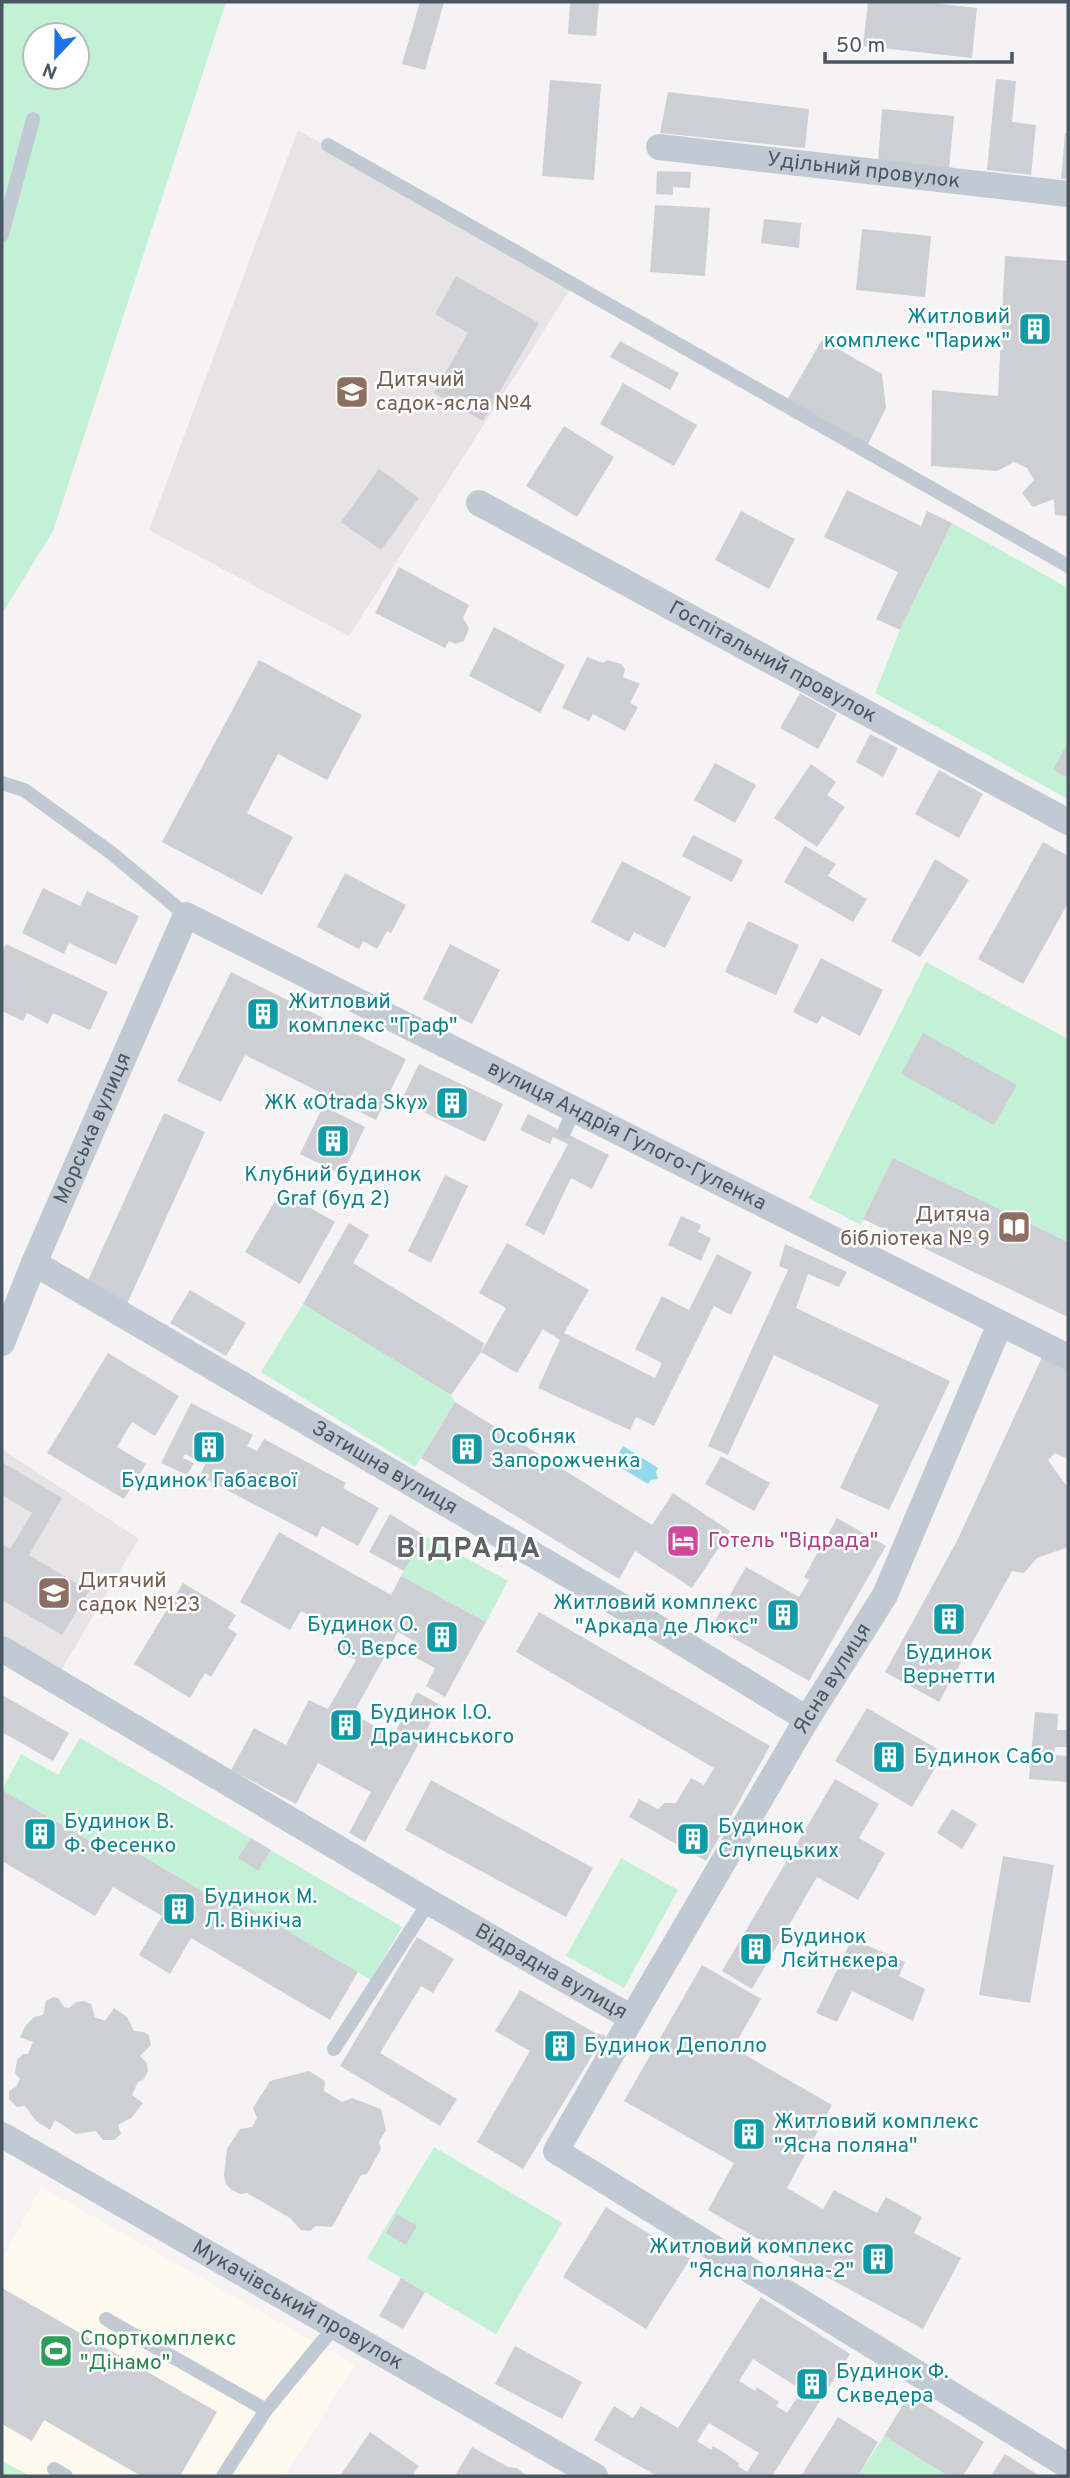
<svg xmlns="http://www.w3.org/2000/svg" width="1070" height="2478" font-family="Overpass,sans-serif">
<rect width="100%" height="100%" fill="#f5f3f3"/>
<path fill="#fdf9ef" d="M41,2187L355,2365L285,2476H30L2,2461V2453L9,2442L2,2438V2260Z"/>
<path fill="#e6e4e5" d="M298,130L571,288L349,636L149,530Z
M2,1449L139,1539L60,1672L2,1646Z"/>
<path fill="#c3f1d5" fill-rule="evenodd" d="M2,2H226L53,531L2,614ZM35,35H77V77H35Z
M952,523L1068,588V799L875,693L900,630Z
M926,962L1068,1039V1242L893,1158L861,1225L809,1198Z
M303,1304L451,1395L455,1402L415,1467L261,1372Z
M424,1535L508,1581L486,1622L401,1576Z
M80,1738L402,1927L371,1980L219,1891L214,1898L110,1837L103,1849L2,1790L21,1754L58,1775Z
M621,1858L678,1890L624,1988L566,1956Z
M434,2147L562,2223L496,2334L367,2258Z
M884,2436L948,2476H858Z
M2,2461L30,2476H2Z"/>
<path fill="#90daee" d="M623,1446L658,1468L656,1472L658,1479L651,1480L648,1484L613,1463Z"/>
<path fill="#cdcfd5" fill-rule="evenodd" d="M420,2H444L425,70L402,64Z
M570,2H599L596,36L568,34Z
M868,2H923L977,8L972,58L863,46Z
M996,79L1016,81L1012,122L1036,125L1031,175L987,170Z
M550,80L601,84L594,180L542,176Z
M668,92L809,109L805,148L660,133Z
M882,109L954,116L949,169L878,162Z
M1065,133H1068V179H1061Z
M657,171L691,172L690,188L673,187V195L656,194Z
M655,205L710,208L705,276L650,272Z
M764,219L801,223L799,248L761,243Z
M862,229L931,236L925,297L856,290Z
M1005,256L1068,261V516L1055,515L1054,499L1033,507L1022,493L1034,480L1027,468L1014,462L997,471L931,466L932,390L998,396Z
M456,276L539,323L483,421L434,393L468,333L435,314Z
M822,340L882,374L886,408L867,446L787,400Z
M620,341L679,373L670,390L610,357Z
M623,383L697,425L674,466L600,424Z
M564,426L614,457L577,517L526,486Z
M379,469L419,498L381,550L341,522Z
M847,490L921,526L927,511L952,523L900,630L876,619L898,572L824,537Z
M741,511L795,539L769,589L715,560Z
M399,567L469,605L463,618L469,628L464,641L455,644L449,641L445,648L375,613Z
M494,627L565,665L540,713L469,676Z
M587,657L603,663L607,660L621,664L625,669L623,677L640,684L630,703L638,707L625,731L593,714L589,721L562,708Z
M259,660L362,715L327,780L278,754L247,813L293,837L262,895L162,842Z
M800,693L837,714L818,749L780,728Z
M870,734L898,748L883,777L856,762Z
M1068,742V778L1053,770Z
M715,763L756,785L735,823L694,800Z
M811,764L836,782L827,795L845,807L817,847L774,818Z
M939,770L983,794L959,838L915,814Z
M693,835L743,860L732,882L682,856Z
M1043,842L1068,856V903L1023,984L978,959Z
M805,846L836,864L828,876L867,899L853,922L784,882Z
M935,859L969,880L920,957L891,941Z
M622,861L691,897L665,948L634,932L629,942L591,922Z
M345,873L406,905L391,933L387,931L377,949L363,941L359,949L317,927Z
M43,888L80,906L87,891L139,916L116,965L69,943L64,954L22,933Z
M748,921L799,945L776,995L725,972Z
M6,944L108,992L90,1030L53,1013L48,1024L27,1013L23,1021L2,1011L4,1002L2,1001V953Z
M450,944L500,970L472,1024L423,999Z
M821,958L883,990L860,1036L822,1016L817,1024L793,1012Z
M231,972L406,1059L376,1120L245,1055L221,1102L177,1081Z
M923,1033L1017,1085L994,1125L901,1074Z
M419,1064L503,1104L485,1142L401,1101Z
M323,1106L365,1127L342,1175L300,1154Z
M164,1113L205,1132L127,1304L86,1285Z
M528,1114L609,1155L592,1189L571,1178L544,1235L525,1225L568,1144L553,1137L550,1144L520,1130Z
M893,1158L1068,1242V1317L863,1219Z
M445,1175L468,1186L431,1263L408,1251Z
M281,1191L335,1222L300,1284L245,1252Z
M681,1216L701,1225L698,1232L711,1238L701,1261L668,1245Z
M349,1223L369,1235L353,1263L484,1343L481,1352L506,1308L479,1293L507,1243L589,1290L564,1333L655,1378L662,1363L635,1349L662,1296L689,1310L717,1254L752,1272L731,1315L714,1306L654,1426L636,1417L630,1430L538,1388L560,1340L543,1329L517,1373L481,1352L451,1395L303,1304Z
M785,1244L847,1272L839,1287L808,1274L796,1308L950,1381L889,1510L840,1488L879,1405L774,1355L728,1455L708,1446L788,1270L779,1266Z
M190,1290L246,1323L226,1356L170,1323Z
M108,1353L179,1396L155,1436L132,1422L117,1447L146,1464L124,1499L47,1453Z
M1043,1355L1068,1367V1459L1055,1453L1048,1460L1068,1488V1547L1037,1558L1024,1573L1012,1571L939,1702L885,1672L957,1541Z
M455,1402L652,1525L673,1493L730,1531L692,1588L635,1551L619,1579L421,1458Z
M191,1403L253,1435L247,1446L257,1451L264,1439L346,1483L343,1488L379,1508L358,1546L322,1526L317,1537L200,1476L205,1464L185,1454L183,1458L194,1463L187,1475L161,1463Z
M721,1456L770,1483L754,1511L705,1484Z
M2,1462L62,1498L29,1555L89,1591L62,1635L2,1600V1544L10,1549L32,1513L2,1495Z
M390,1514L424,1535L404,1571L369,1552Z
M837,1518L886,1546L809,1681L712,1626L746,1567L799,1597L809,1580L804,1577Z
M279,1532L391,1595L401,1576L486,1622L445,1697L426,1686L435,1668L409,1654L416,1642L398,1632L376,1672L353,1714L393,1736L417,1692L440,1705L365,1842L349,1833L371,1792L318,1763L296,1804L231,1770L254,1728L286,1745L309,1700L328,1709L356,1660L334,1650L343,1633L301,1611L290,1630L240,1602Z
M183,1583L236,1615L228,1628L237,1634L211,1677L205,1673L190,1698L134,1664Z
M539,1612L770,1746L706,1861L629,1817L639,1799L658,1809L665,1803H676L691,1778L704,1785L714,1768L516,1652Z
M2,1695L69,1733L53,1761L2,1732Z
M867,1708L944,1753L912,1807L835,1761Z
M1035,1712L1058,1714L1057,1730H1068V1747H1055L1054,1755L1068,1756V1782L1029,1779Z
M835,1779L879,1804L859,1838L885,1853L858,1900L817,1877L752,1989L722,1971Z
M431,1780L593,1868L566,1917L405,1830Z
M2,1790L103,1849L110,1837L214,1898L219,1891L358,1972L330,2020L191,1938L170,1974L139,1955L162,1916L113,1887L95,1916L2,1861Z
M952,1809L977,1824L962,1849L937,1833Z
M251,1838L271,1850L258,1871L238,1858Z
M1003,1856L1054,1865L1030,2003L979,1995Z
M417,1937L454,1959L433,1993L421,1986L380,2053L457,2099L440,2126L340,2066Z
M852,1939L905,1962L899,1976L925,1989L913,2021L852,1991L837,2022L816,2013Z
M702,1965L761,1999L733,2048L832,2105L787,2188L823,2209L834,2190L877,2213L886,2197L922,2217L914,2233L961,2258L923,2329L795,2260L708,2210L734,2163L624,2101Z
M520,1990L597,2034L605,2035L606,2038L601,2041L523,2169L477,2142L530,2051L495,2031Z
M53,1997L58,1998L64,2007L69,2008L76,2002L84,2001L91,2004L95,2017L105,2021L114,2008L127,2017L134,2031L144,2032L149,2035L151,2045L140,2056L147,2063L148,2072L143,2080L138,2082L132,2095L143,2103L131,2118L118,2125L121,2134L114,2140H103L96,2131L76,2134L55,2120L50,2130L36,2121L25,2106L17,2107L9,2099V2091L16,2087L20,2079L15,2073L17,2060L23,2054H28L33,2042L20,2037L26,2025L34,2017L43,2015L46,2001Z
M309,2071L325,2081L324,2091L342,2102L352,2098L381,2109L386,2130L379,2142L381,2149L367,2174L361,2175L332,2227L316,2226L310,2231L301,2230L290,2218L247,2193L240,2194L232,2190L226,2184L224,2175L227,2149L240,2129L252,2127L257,2118L253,2108L270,2081Z
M606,2207L690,2259L646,2329L563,2277Z
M397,2214L417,2226L406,2245L386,2233Z
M401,2278L425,2292L403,2329L379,2316Z
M2,2288L217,2412L180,2476H141L44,2420L32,2441L2,2424Z
M761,2297L850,2354L772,2476H657L594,2440L614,2406L633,2418L641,2406L678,2428ZM753,2359L802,2390L787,2413L776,2406L779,2402L757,2387L755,2391L739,2381ZM709,2423L759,2453L747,2472L738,2466L739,2463L726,2454L713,2446L711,2450L697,2441Z
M515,2346L582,2382L562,2419L495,2384Z
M909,2395L984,2442L963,2476H948L884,2436Z
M838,2417L878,2442L858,2476H801Z
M370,2432L419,2466L412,2476H340Z
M472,2447L508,2467L517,2468L527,2476H455Z
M1005,2454L1040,2476H991Z"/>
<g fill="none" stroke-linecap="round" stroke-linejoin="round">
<path stroke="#c1cad2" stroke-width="14" d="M328,145L1068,566
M2,235L33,119
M2,783L24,790L110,852L186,915
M564,1132L574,1110
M334,2049L429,1902
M106,2319L266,2410
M54,2469L66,2476
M223,2476L266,2410L335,2326"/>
<g stroke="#c1cad2" stroke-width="26">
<path id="s1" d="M659,147L1068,194"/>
<path id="s2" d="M479,503L1068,822"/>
<path id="s3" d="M34,1263L635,1614L807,1719"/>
<path id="s4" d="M2,1343L34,1263L186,915L1068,1357"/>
<path id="s5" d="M2,1649L429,1902L632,2018L556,2151L1068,2466"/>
<path id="s6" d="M632,2018L807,1719L885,1595L1000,1324"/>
<path id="s7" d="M2,2135L595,2476"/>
</g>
</g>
<defs>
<symbol id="building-square" viewBox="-11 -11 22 22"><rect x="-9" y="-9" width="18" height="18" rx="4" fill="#0f9aa8" stroke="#fff"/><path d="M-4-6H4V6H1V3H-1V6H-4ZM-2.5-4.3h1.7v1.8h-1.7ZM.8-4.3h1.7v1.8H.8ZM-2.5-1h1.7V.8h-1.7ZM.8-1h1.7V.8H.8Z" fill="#fff"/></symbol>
<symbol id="school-square" viewBox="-11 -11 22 22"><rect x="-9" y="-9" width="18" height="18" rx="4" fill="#8d6e63" stroke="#fff"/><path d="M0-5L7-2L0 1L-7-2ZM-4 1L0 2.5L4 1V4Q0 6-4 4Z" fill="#fff"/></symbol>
<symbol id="library-square" viewBox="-11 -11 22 22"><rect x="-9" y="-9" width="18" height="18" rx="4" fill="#8d6e63" stroke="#fff"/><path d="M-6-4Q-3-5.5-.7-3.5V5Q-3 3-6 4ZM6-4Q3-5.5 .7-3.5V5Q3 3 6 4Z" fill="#fff"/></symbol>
<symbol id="hotel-square" viewBox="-11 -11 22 22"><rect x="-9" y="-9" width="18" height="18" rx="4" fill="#d1479c" stroke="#fff"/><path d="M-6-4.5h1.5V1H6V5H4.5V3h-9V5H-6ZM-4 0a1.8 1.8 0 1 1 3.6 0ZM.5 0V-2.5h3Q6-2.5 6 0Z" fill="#fff"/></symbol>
<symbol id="stadium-square" viewBox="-11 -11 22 22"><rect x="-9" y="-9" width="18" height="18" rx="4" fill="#2e9e5b" stroke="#fff"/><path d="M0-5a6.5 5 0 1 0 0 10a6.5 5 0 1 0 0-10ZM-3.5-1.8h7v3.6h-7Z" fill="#fff"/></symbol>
</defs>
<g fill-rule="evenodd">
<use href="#building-square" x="1016" y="310" width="38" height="38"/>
<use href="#school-square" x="333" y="373" width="38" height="38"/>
<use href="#building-square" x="244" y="995" width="38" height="38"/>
<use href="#building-square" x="433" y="1084" width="38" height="38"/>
<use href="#building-square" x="314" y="1122" width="38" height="38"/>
<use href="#library-square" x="995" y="1208" width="38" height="38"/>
<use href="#building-square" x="190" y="1428" width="38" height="38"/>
<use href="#building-square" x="448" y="1430" width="38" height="38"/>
<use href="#hotel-square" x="664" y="1522" width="38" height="38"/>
<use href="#school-square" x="35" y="1574" width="38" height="38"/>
<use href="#building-square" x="764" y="1596" width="38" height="38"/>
<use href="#building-square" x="930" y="1600" width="38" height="38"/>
<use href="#building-square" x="423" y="1618" width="38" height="38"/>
<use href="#building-square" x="327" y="1706" width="38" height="38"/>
<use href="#building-square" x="870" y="1738" width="38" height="38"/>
<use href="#building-square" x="21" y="1815" width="38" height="38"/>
<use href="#building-square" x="674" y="1820" width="38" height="38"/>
<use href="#building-square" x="160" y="1890" width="38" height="38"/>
<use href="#building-square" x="737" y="1930" width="38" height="38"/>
<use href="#building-square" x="541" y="2027" width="38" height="38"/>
<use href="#building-square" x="730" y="2115" width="38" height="38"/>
<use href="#building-square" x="859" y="2240" width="38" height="38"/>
<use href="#stadium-square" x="37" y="2332" width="38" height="38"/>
<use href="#building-square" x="793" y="2365" width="38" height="38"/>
</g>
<g text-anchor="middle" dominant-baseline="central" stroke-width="5" stroke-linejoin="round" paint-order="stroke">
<g font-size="21" fill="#4a5661" stroke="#fff">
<text stroke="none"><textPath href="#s1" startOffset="206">Удільний провулок</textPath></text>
<text stroke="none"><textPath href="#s2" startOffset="334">Госпітальний провулок</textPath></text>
<text stroke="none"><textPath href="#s4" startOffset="233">Морська вулиця</textPath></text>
<text stroke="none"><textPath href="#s4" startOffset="959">вулиця Андрія Гулого-Гуленка</textPath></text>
<text stroke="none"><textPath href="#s3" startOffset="406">Затишна вулиця</textPath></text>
<text stroke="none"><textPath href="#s6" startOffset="394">Ясна вулиця</textPath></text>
<text stroke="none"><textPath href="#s5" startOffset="637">Відрадна вулиця</textPath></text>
<text stroke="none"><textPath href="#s7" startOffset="341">Мукачівський провулок</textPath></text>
</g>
<g font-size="21" fill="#0d838f" stroke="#fff" text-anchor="start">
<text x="1010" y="317" text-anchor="end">Житловий<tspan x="1010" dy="24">комплекс "Париж"</tspan></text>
<text x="288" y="1002">Житловий<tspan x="288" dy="24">комплекс "Граф"</tspan></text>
<text x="428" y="1103" text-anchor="end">ЖК «Otrada Sky»</text>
<text x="333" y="1175" text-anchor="middle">Клубний будинок<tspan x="333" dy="24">Graf (буд 2)</tspan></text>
<text x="491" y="1437">Особняк<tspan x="491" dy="24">Запорожченка</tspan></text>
<text x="209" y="1481" text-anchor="middle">Будинок Габаєвої</text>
<text x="758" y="1603" text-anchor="end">Житловий комплекс<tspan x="758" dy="24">"Аркада де Люкс"</tspan></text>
<text x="418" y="1625" text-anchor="end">Будинок О.<tspan x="418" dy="24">О. Вєрсє</tspan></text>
<text x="949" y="1653" text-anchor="middle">Будинок<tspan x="949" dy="24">Вернетти</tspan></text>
<text x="370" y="1713">Будинок І.О.<tspan x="370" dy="24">Драчинського</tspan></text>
<text x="914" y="1757">Будинок Сабо</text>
<text x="64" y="1822">Будинок В.<tspan x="64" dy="24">Ф. Фесенко</tspan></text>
<text x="718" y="1827">Будинок<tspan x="718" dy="24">Слупецьких</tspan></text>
<text x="204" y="1897">Будинок М.<tspan x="204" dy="24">Л. Вінкіча</tspan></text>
<text x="780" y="1937">Будинок<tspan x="780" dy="24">Лєйтнєкера</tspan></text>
<text x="584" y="2046">Будинок Деполло</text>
<text x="774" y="2122">Житловий комплекс<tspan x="774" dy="24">"Ясна поляна"</tspan></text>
<text x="854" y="2247" text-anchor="end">Житловий комплекс<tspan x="854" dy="24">"Ясна поляна-2"</tspan></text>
<text x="836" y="2372">Будинок Ф.<tspan x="836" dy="24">Скведера</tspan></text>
</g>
<g font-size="21" fill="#785e54" stroke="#fff" text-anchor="start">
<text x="376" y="380">Дитячий<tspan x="376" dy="24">садок-ясла №4</tspan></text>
<text x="990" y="1215" text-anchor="end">Дитяча<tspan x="990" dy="24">бібліотека № 9</tspan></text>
<text x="78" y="1581">Дитячий<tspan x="78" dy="24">садок №123</tspan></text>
</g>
<g font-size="21" fill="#b23c85" stroke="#fff" text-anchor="start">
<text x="708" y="1541">Готель "Відрада"</text>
</g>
<g font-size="21" fill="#27864d" stroke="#fff" text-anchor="start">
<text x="80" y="2339">Спорткомплекс<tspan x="80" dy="24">"Дінамо"</tspan></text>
</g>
<g font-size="28" font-weight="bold" letter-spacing="2" fill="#5f6368" stroke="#fff">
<text x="469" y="1550">ВІДРАДА</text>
</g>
</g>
<rect width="1070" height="2478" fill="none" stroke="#4a5661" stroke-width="7"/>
<g transform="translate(56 56) rotate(202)"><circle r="33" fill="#ffffff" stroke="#b7bbc0" stroke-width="2"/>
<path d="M0-5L12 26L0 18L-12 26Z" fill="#1a73e8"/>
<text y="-10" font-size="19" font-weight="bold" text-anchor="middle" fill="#4a5661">N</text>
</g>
<path d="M825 52v10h187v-10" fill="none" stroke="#4a5661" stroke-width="3.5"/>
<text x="836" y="52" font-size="21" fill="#4a5661" stroke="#ffffff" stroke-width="5" paint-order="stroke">50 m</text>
</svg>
